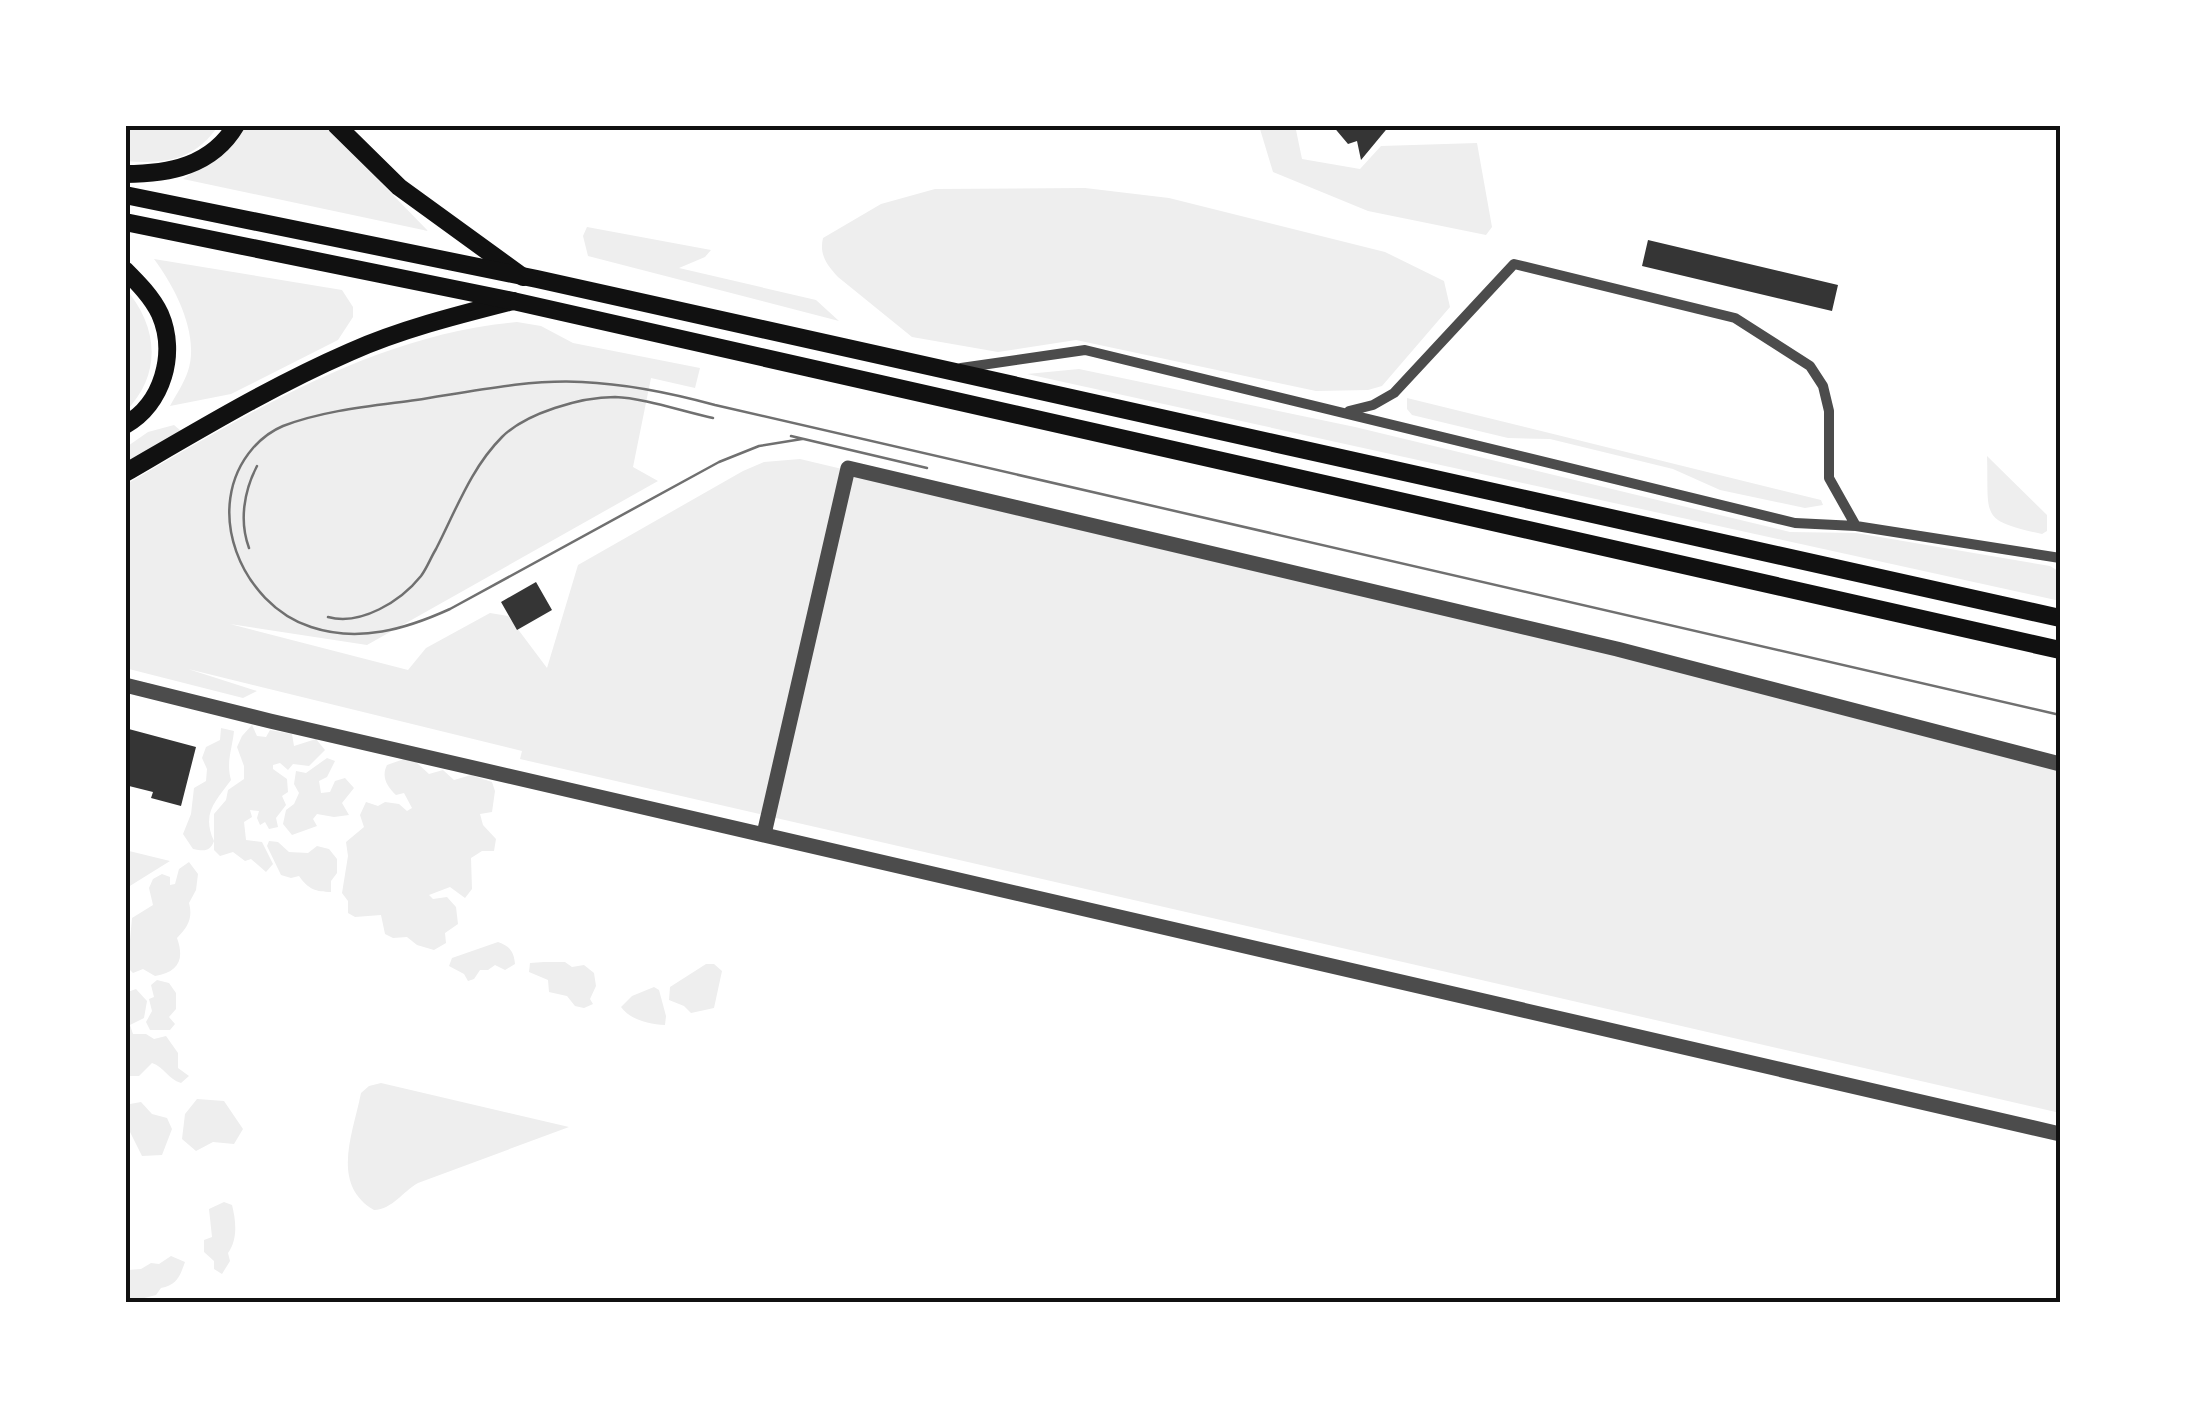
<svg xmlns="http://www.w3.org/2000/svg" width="2185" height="1428" font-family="'Source Sans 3',sans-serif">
<rect width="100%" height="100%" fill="#fff"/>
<path fill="#eee" d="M125,125H219C194,161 165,164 125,161Z
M245,125H325L428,231L183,179L230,148Z
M1264,125H1295L1302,159L1360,169L1381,146L1477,143L1492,227L1486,235L1368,211L1273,172L1260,129Z
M1085,188L1169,198L1385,252L1444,281L1450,307L1382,386L1368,390L1316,391L1076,340L998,352L912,337L838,277C827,265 819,255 823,238L881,204L935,189Z
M587,227L711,250L705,257L679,268L816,300L839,321L588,256L583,236Z
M154,259L342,290L353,307V317L338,340L231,394L170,406C176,395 184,383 188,371C200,335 175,287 154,259Z
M125,288C158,326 163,374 125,412Z
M517,322L541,326L573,343L700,368L695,388L651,378L633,467L658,481L367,645L230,624L408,670L426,648L490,613L508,616L547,668L578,565L743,471L764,462L800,459L2060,758V1113L520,759L522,751L188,669L257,691L243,698L125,668V485C248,414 372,335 517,322Z
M1079,369L1355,427L1790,532L1856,533L2050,566L2060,572V601L1027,374Z
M1407,398L1821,500L1823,505L1805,508L1720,490L1673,469L1550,439L1508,438L1412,415L1407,409Z
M174,425L181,431L125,465V448L148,432Z
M1987,456L2047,515V531L2042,534C1979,520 1989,518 1987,456Z
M252,725L257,736L266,737L270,730L292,734L294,746L316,739L325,750L309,766L293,764L288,770L280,763L273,765V769L287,779L288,792L282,796L286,805L276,818L278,827L269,829L265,822L260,825L257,818L259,811L250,810L252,817L244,822L246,840L262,842L273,864L266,872L251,859L245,861L233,852L220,856L214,850V814L226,800L228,790L244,779V766L237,747L242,736Z
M221,728L234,731C232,750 226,762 231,780C216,801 201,813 214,841C210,852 204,851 193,849L183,834L191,814L194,788L206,781L207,769L202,758L206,747L220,740Z
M327,758L335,761L327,777L319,781L321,793L330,792L335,781L345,778L354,788L342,803L349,815L334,817L317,814L313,819L317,826L292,835L283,824L286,810L294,804L299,793L294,784L296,771L306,773Z
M404,759L416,762L429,774L443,770L454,780L471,775L492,782L495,791L492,812L480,814L483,825L496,839L494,851H482L471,858L472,889L465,898L450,887L429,895L433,899L447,897L456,907L458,924L445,933L446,943L434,950L417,945L407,937L393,938L385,934L381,915L355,917L348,913V901L342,893L348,856L346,842L364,827L360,815L366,802L378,806L385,802L399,804L407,811L412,808L404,793L396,795C387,786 381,777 387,765Z
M269,841L278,842L289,852L308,853L317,846L329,849L337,859V873L331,881V892C316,892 308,889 299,876L291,878L281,875L267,846Z
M125,850L170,861L125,889Z
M189,862L198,874L196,890L189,903C193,918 188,927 177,938C185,960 178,972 155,976L143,969L133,973L125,965V945L130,940L132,918L153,905L149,888L153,879L162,874L170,877V885L175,884L179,869Z
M498,942C510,946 514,952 515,964L505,970L495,965L488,970H480L474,979L468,981L464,974L449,966L452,958Z
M544,962H565L572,967L584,965L594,973L596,986L590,999L593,1004L584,1008L575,1006L567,996L549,992L548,980L529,972L530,963Z
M706,964H714L722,971L714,1008L691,1013L684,1006L669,1000L670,987Z
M157,980L169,983L176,993V1009L169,1017L175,1024L170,1030H150L146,1022L152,1011L149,999L154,997L151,985Z
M654,987L659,990L666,1016L665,1025C649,1024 630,1020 621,1007L632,996Z
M136,989L147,1001L144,1018L130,1025L133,1034H146L154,1039L166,1036L178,1053V1068L189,1076L181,1083C168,1079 164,1067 152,1063L139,1076H125V993Z
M381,1083L569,1127L418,1183C402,1192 393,1209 374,1210C330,1184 353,1134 361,1093L369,1086Z
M197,1099L224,1101L243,1129L234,1144L213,1142L196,1151L182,1139L185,1114Z
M141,1102L152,1114L167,1118L172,1129L162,1155L142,1156L125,1122L130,1104Z
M224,1202L232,1205C236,1221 238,1239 228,1253L230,1261L222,1274L214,1269V1261L204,1252V1240L212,1237L209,1209Z
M171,1256L185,1262C180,1276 177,1285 161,1288L156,1295L125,1303V1266L128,1270L141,1269L151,1263L159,1264Z"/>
<path fill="#353535" d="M1332,125H1390L1361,160L1357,141L1348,144Z
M1648,240L1838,285L1832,311L1642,266Z
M536,582L552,610L517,630L501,602Z
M125,728L196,747L181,806L151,798L153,792L125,785Z"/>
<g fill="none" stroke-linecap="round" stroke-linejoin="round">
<path stroke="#4c4c4c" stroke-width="10" d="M961,368L1085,350L1795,523L1856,526L2060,558
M1349,411L1373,405L1394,393L1514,264L1735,318L1810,366L1823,386L1829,411V478L1856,526"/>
<path stroke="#4c4c4c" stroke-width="15" d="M125,685L270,721L2060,1134
M764,834L848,468L1617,649L2060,764"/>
<path stroke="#111" stroke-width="18" d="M336,125L399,187L523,277
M125,174C169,174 212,166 236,125
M125,270C138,283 152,297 160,314C177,353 163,404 125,425
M125,473C199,430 272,386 350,352C402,329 458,315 513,301"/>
<path stroke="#111" stroke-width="18" d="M125,195L537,279L2060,618
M125,222L513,301L2060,650"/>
<path stroke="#707070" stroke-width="2.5" d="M791,436L927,468
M802,439L759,446L719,462L450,609C406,629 359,643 311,627C241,604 201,508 253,448C261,439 271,431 283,426C325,410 372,406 416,400C468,392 529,379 582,382C628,384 671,393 715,405L2060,715
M249,548C239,521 244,491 257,466
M328,617C361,626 401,601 421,576C427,568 431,557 436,549C456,510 471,468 502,437C526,413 581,397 615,397C644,398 684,412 713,418"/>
</g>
<rect width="2185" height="1428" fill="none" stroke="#ffffff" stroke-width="255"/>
<rect x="128" y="128" width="1930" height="1172" fill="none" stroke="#111" stroke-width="4"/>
</svg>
